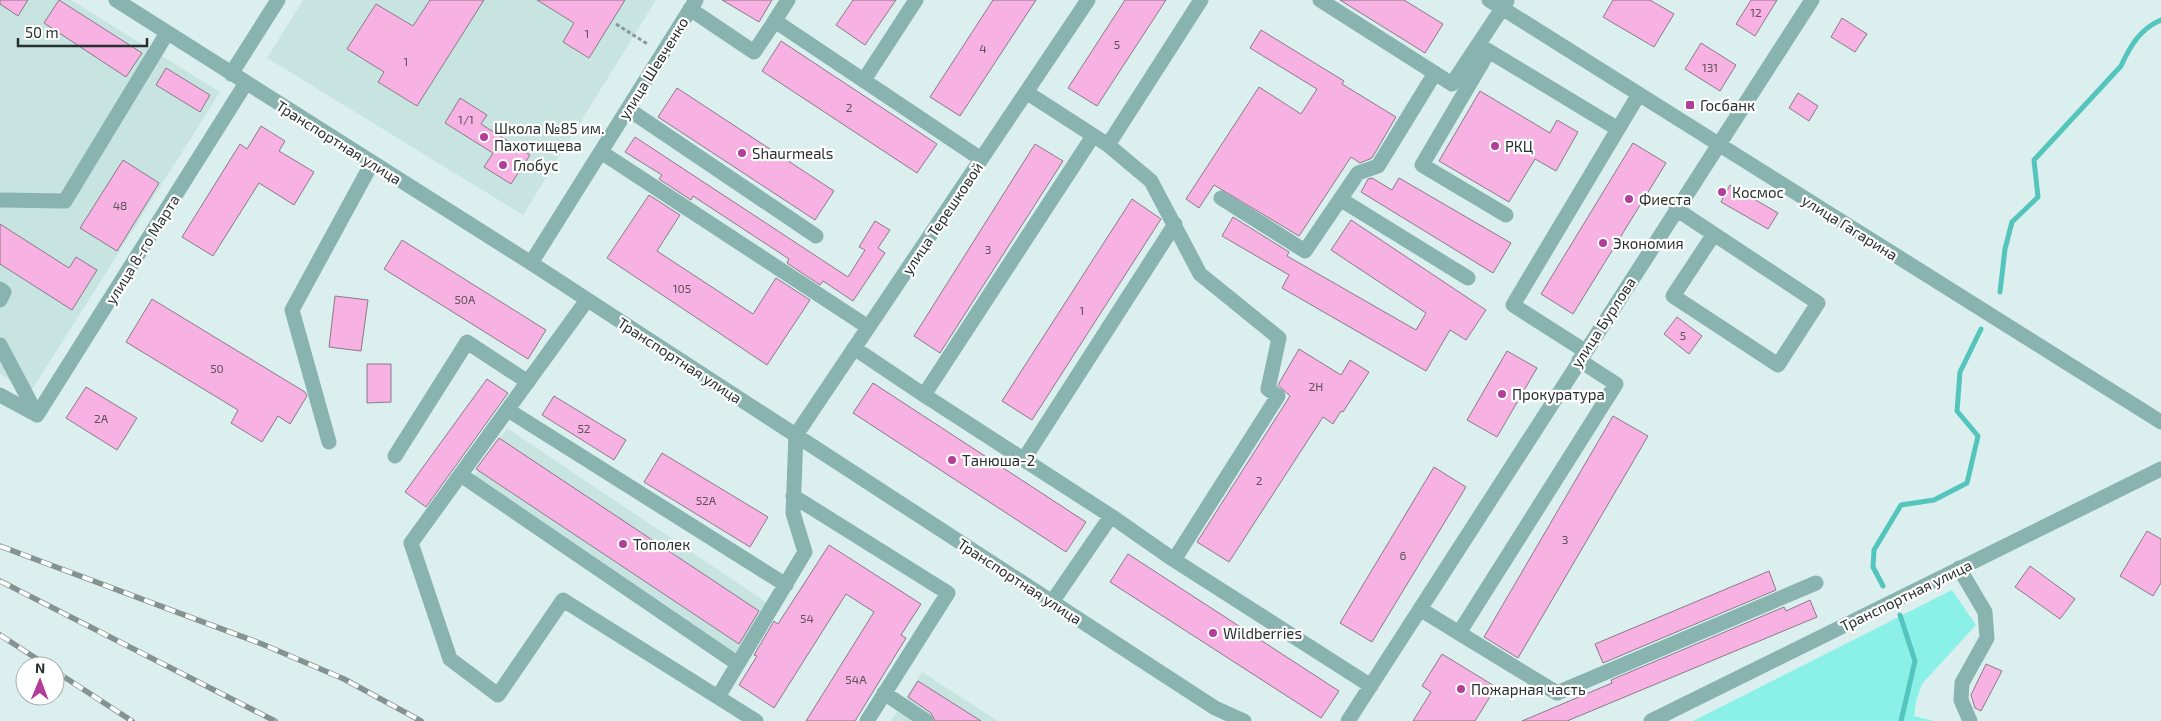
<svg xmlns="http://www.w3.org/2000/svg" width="2161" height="721" font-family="'Exo 2',sans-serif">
<rect width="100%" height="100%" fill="#dbf0ee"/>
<path fill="#c7e4e1" d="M0,0H71L220,92L30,393L0,374Z
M303,0H656L523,215L267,58Z
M507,428L769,604L728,664L466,488Z
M922,672L998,721H891Z"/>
<path fill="#8bf0e8" d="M1952,590L1976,625L1922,684L1916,701L1914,716L1934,721H1693Z"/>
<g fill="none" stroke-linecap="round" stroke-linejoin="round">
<path stroke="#53c5bd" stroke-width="5" d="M2000,292L2005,249L2012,222L2038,197L2034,160L2121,66C2130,46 2141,28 2161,20
M1883,586L1873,567L1874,550L1901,505L1934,500L1967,483L1978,436L1957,411L1960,372L1981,329
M1900,615L1915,661L1901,721"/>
</g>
<path fill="#f7b1e2" stroke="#897b85" d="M0,0H28L18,16L0,4Z
M59,0L142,53L126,77L44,23Z
M430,0H484L417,106L378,82L384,72L347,49L376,4L413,26Z
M537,0H625L589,58L563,42L574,23Z
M722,0H772L759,22Z
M853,0H896L865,45L836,25Z
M993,0H1036L960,116L930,97Z
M1125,0H1166L1097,106L1068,88Z
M1340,0H1404L1443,24L1425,53Z
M1613,0H1650L1674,14L1654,47L1603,17Z
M1751,0H1777L1755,36L1736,24Z
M1842,18L1867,34L1855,52L1831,37Z
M1261,30L1344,81L1342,84L1396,117L1372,158L1360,163L1351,157L1299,236L1214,185L1199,208L1186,199L1259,87L1301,114L1317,89L1250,48Z
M781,41L937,144L917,173L762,71Z
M1701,43L1736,65L1720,91L1685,69Z
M166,68L210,95L200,112L156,85Z
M677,88L834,191L815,220L658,117Z
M1480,91L1550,133L1557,120L1578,132L1556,171L1535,159L1509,202L1439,161Z
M1798,93L1818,106L1809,121L1789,108Z
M460,98L487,115L481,124L530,155L511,184L484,167L493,153L445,123Z
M261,126L285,141L279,151L314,172L294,205L259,183L213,256L182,237L240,144L247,149Z
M635,137L848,277L865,250L859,247L875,221L890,230L878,248L885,253L853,301L823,281L820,285L787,263L789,259L693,196L691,200L659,179L662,175L625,152Z
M1633,143L1666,163L1573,314L1541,294Z
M1035,144L1063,161L940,353L914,336Z
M123,160L159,183L117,251L80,228Z
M1372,178L1392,190L1399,178L1511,243L1493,273L1361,192L1368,179Z
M1730,185L1778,213L1768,229L1721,202Z
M649,195L680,215L657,251L753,314L776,278L810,300L767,365L607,258Z
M1132,199L1161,219L1032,420L1002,401Z
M1233,217L1289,252L1287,256L1416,330L1426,313L1331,250L1351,220L1486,310L1466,340L1450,330L1426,371L1282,288L1289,275L1222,236Z
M0,224L69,268L76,257L97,270L72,310L0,264Z
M402,240L546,330L528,359L384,269Z
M335,296L368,300L361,351L329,347Z
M152,299L305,392L307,396L290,424L278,416L262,442L231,423L238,410L126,342Z
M1677,317L1702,336L1689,354L1664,334Z
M1299,349L1341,375L1350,360L1369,372L1343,412L1341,411L1333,424L1323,417L1229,562L1197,542L1290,396L1278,385Z
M1507,351L1537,368L1497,437L1467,420Z
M367,364H391V402L367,403Z
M487,379L508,393L426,507L405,492Z
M873,383L1086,522L1066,552L853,413Z
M86,387L137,418L117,450L66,418Z
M554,396L626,440L614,460L542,415Z
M1613,416L1648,436L1518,658L1484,637Z
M499,438L759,611L739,644L476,469Z
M662,453L768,517L750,547L644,482Z
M1434,467L1466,487L1372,642L1340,623Z
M2147,531L2161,539V583L2153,596L2120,576Z
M829,545L921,604L901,635L906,638L855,721H806L874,612L846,594L774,708L739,685L757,656L754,655L774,621L778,624Z
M1128,554L1339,691L1321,718L1110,582Z
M2030,566L2075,599L2060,619L2015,587Z
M1769,571L1776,590L1603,663L1595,644Z
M1810,600L1817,617L1567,721H1522L1612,683L1611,680L1784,607L1786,611Z
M1442,654L1496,687L1475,721H1413L1431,692L1422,686Z
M1986,664L2002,671L1981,711L1975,708L1971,695Z
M918,681L981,721H935L931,713L908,697Z"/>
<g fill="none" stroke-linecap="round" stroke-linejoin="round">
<path stroke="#899896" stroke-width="3" stroke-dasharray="4 2.5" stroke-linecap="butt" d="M616,24L649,45"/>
<path stroke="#88b3af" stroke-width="15" d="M116,0L531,263L1215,708L1244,721
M1320,0L1452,84L1507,1
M1489,0L2161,422
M690,9L754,52L775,21L981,159
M772,25L788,0
M1482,47L1618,129
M1489,51L1422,165L1506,215
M231,74L278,0
M864,80L916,0
M1026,92L1108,145L1201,0
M628,109L816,236
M1108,145L1151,181L1200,274L1279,338L1268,389L1278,396L1174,560
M601,152L868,327
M1221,198L1305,251L1358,173L1378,166L1435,73
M1340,199L1468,278
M0,200L65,201L167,33
M1676,209L1818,303L1778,365L1673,296L1714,234
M531,263L696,0
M0,289L4,292L0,300
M587,300L411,543L450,659L498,695L563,600L756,721
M0,345L37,415
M854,348L924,395L1093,136
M1585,351L1513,305L1639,94
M0,395L37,415
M924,395L1111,516L1174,560L1371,686
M508,410L786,585
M37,415L246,83
M329,442L292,310L372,163
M395,456L467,342L528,382
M1024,459L1175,224
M461,475L738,664
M793,496L948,593L867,721
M1959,568L1985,612L1987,638L1962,683L1961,700L1970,721
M1052,602L1111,516
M1420,609L1459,633L1616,384L1579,360
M1459,633L1557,693L1816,583
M884,693L926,721
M718,697L805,552L793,513L796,435L1088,0
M1348,721L1812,0
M1651,721L2161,469"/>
<defs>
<path id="rail" d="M0,546L262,644L344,679L421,721
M0,581L275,721
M0,635L48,666
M55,671L132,721"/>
</defs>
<use href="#rail" stroke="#849291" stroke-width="5.5"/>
<use href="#rail" stroke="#fff" stroke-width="4" stroke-dasharray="11" stroke-linecap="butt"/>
</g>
<g fill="#b13e98" stroke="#fff" stroke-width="2">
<rect x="1685" y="100" width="10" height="10" rx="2.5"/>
<circle cx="484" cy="137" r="5"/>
<circle cx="1495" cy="146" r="5"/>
<circle cx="742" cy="153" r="5"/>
<circle cx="503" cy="165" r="5"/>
<circle cx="1722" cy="192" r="5"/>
<circle cx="1629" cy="199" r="5"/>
<circle cx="1603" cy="243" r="5"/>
<circle cx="1502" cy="394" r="5"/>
<circle cx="952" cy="460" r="5"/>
<circle cx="623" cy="544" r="5"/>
<circle cx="1213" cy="633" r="5"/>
<circle cx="1461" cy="689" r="5"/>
</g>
<g text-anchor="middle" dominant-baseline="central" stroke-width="4.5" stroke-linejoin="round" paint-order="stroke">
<g font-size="12" fill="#5c515c">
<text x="1756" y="12">12</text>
<text x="587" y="33">1</text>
<text x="1117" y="44">5</text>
<text x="983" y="48">4</text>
<text x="406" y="61">1</text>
<text x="1710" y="67">131</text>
<text x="849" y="107">2</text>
<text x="466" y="119">1/1</text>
<text x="120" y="205">48</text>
<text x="988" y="249">3</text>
<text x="682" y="288">105</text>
<text x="465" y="299">50А</text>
<text x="1082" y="310">1</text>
<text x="1683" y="335">5</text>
<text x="217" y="368">50</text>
<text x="1316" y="386">2Н</text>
<text x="101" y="418">2А</text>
<text x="584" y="428">52</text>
<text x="1259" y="480">2</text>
<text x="706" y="500">52А</text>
<text x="1565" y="539">3</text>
<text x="1403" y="555">6</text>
<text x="807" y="618">54</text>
<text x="856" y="679">54А</text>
</g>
<g font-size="15" fill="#293130" stroke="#fff">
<text transform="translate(653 68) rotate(-58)">улица Шевченко</text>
<text transform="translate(339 142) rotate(32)">Транспортная улица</text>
<text transform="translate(942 218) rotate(-56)">улица Терешковой</text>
<text transform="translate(1850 227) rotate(32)">улица Гагарина</text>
<text transform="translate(142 249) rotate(-58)">улица 8-го Марта</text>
<text transform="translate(1603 322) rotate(-57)">улица Бурлова</text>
<text transform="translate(680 360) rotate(33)">Транспортная улица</text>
<text transform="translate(1020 581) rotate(33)">Транспортная улица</text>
<text transform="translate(1906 595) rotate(-26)">Транспортная улица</text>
</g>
<g font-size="15" fill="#293130" stroke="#fff" text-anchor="start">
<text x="1700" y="105">Госбанк</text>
<text x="494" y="128">Школа №85 им.<tspan x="494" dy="17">Пахотищева</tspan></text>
<text x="1505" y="146">РКЦ</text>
<text x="752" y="153">Shaurmeals</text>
<text x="513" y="165">Глобус</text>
<text x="1732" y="192">Космос</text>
<text x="1639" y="199">Фиеста</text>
<text x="1613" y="243">Экономия</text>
<text x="1512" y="394">Прокуратура</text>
<text x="962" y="460">Танюша-2</text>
<text x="633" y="544">Тополек</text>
<text x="1223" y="633">Wildberries</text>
<text x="1471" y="689">Пожарная часть</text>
</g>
</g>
<g transform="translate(40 681) rotate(1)"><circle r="24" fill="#ffffff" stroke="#a9adac"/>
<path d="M0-4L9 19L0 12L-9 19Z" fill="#b13e98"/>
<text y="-8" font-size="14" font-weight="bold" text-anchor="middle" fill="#293130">N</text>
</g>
<path d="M18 38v8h129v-8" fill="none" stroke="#293130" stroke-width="2.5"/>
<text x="25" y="38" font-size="15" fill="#293130" stroke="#ffffff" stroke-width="4" paint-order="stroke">50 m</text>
</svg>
